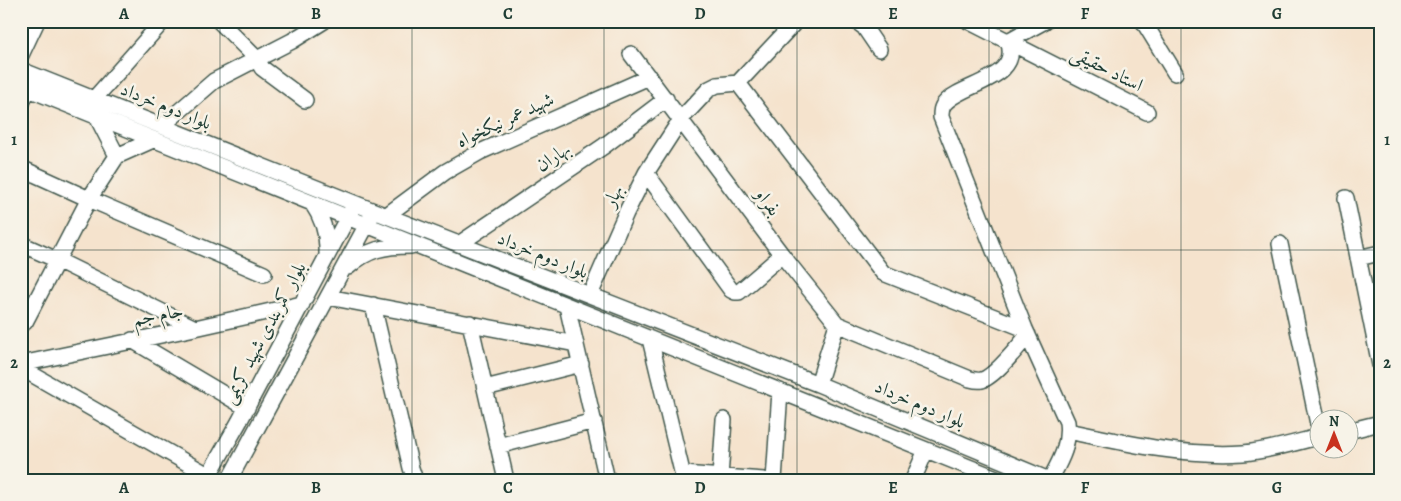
<svg xmlns="http://www.w3.org/2000/svg" width="1401" height="501" font-family="Alegreya,Amiri,serif">
<rect width="100%" height="100%" fill="#f7f3e8"/>
<filter id="ink" filterUnits="userSpaceOnUse"><feTurbulence type="fractalNoise" baseFrequency=".02" numOctaves="2"/><feDisplacementMap in="SourceGraphic" scale="10" xChannelSelector="R" yChannelSelector="G"/><feConvolveMatrix kernelMatrix="1 2 1 2 8 2 1 2 1" color-interpolation-filters="sRGB"/></filter>
<filter id="wash" filterUnits="userSpaceOnUse"><feTurbulence type="fractalNoise" baseFrequency=".0096" numOctaves="4" result="noise"/><feDisplacementMap in="SourceGraphic" scale="20" xChannelSelector="R" yChannelSelector="G"/><feGaussianBlur stdDeviation="1.12" result="paint"/><feColorMatrix in="noise" values="0 0 0 0 0 0 0 0 0 0 0 0 0 0 0 0 0 1.4 0 .05"/><feComposite in="paint" operator="in"/></filter>
<g filter="url(#wash)">
<rect width="100%" height="100%" fill="#f5e3cd"/>
</g>
<g filter="url(#ink)">
<g fill="none" stroke-linecap="round" stroke-linejoin="round">
<defs>
<path id="minor" d="M219,21L257,59L262,68L305,100
M856,21L864,27L879,49
M968,21L1147,112
M1045,21L1008,41C1023,79 962,83 945,103C941,107 941,112 941,117L1025,329L1067,422C1070,445 1060,461 1050,480
M1143,21L1175,73
M631,54L782,255L837,324L818,384
M21,55L37,21
M21,70L374,211L818,384L1049,480
M738,83L883,273L1025,329
M21,86L1001,480
M94,99L163,21
M21,105L28,89
M97,117L117,156L153,140
M162,126L214,81L292,41L324,21
M21,168L89,199L264,274
M646,173L731,290L735,292H739L782,255
M1346,198L1380,365
M312,203C323,219 328,234 327,253
M387,215L445,172L480,152L649,77
M21,244L57,260L195,328
M459,244L604,146L666,99
M1280,244L1318,424
M1358,258L1380,253
M348,267C368,249 384,246 411,246
M590,295L626,213L646,173L681,119L709,89L717,85L738,83L796,21
M328,297L576,344
M373,305L411,468L415,480
M567,306L607,480
M21,323L25,322L89,199L117,156
M470,323L506,480
M837,324L970,379C974,380 978,381 982,380C995,376 1019,346 1028,335
M650,339L684,480
M132,340L247,408
M21,364L195,328L302,304
M21,368L208,475
M485,388L581,364
M1068,431C1125,443 1185,457 1243,453C1268,451 1294,443 1318,437
M1348,431L1380,423
M498,446L594,421
M683,474L764,480
M720,477L724,420
M206,480L239,422L352,209
M229,480L371,217
M774,480L780,391
M913,480L926,450"/>
</defs>
<use href="#minor" stroke="#3f564b" stroke-width="18"/>
<use href="#minor" stroke="#fff" stroke-width="15"/>
</g>
</g>
<path fill="none" stroke="#1f3d34" stroke-width="1" stroke-opacity="0.55" d="M220,21V480M412,21V480M604,21V480M797,21V480M989,21V480M1181,21V480M21,250H1380"/>
<g text-anchor="middle" dominant-baseline="central" stroke-width="5" stroke-linejoin="round" paint-order="stroke">
<g font-size="19" fill="#1f3d34" stroke="#f7f3e8">
<text transform="translate(1107 69) rotate(27)">استاد حقیقی</text>
<text transform="translate(166 106) rotate(22)">بلوار دوم خرداد</text>
<text transform="translate(505 120) rotate(-25)">شهید عمر نیکخواه</text>
<text transform="translate(553 157) rotate(-34)">بهاران</text>
<text transform="translate(613 196) rotate(-64)">بهار</text>
<text transform="translate(768 202) rotate(53)">بفراو</text>
<text transform="translate(543 255) rotate(22)">بلوار دوم خرداد</text>
<text transform="translate(158 315) rotate(-11)">جام جم</text>
<text transform="translate(264 333) rotate(-62)">بلوار کمربندی شهید کریمی</text>
<text transform="translate(920 404) rotate(23)">بلوار دوم خرداد</text>
</g>
</g>
<rect width="1401" height="501" fill="none" stroke="#f7f3e8" stroke-width="55"/>
<g transform="translate(1334 434)"><circle r="24" fill="#f7f3e8" stroke="#a1aaa0"/>
<path d="M0-4L9 19L0 12L-9 19Z" fill="#c8321e"/>
<text y="-8" font-size="14" font-weight="bold" text-anchor="middle" fill="#1f3d34">N</text>
</g>
<rect x="28" y="28" width="1346" height="446" fill="none" stroke="#1f3d34" stroke-width="2"/>
<g font-size="16" text-anchor="middle" font-weight="bold" fill="#1f3d34">
<text x="124" y="19">A</text>
<text x="316" y="19">B</text>
<text x="508" y="19">C</text>
<text x="700" y="19">D</text>
<text x="893" y="19">E</text>
<text x="1085" y="19">F</text>
<text x="1277" y="19">G</text>
<text x="14" y="145">1</text>
<text x="1387" y="145">1</text>
<text x="14" y="368">2</text>
<text x="1387" y="368">2</text>
<text x="124" y="493">A</text>
<text x="316" y="493">B</text>
<text x="508" y="493">C</text>
<text x="700" y="493">D</text>
<text x="893" y="493">E</text>
<text x="1085" y="493">F</text>
<text x="1277" y="493">G</text>
</g>
</svg>
